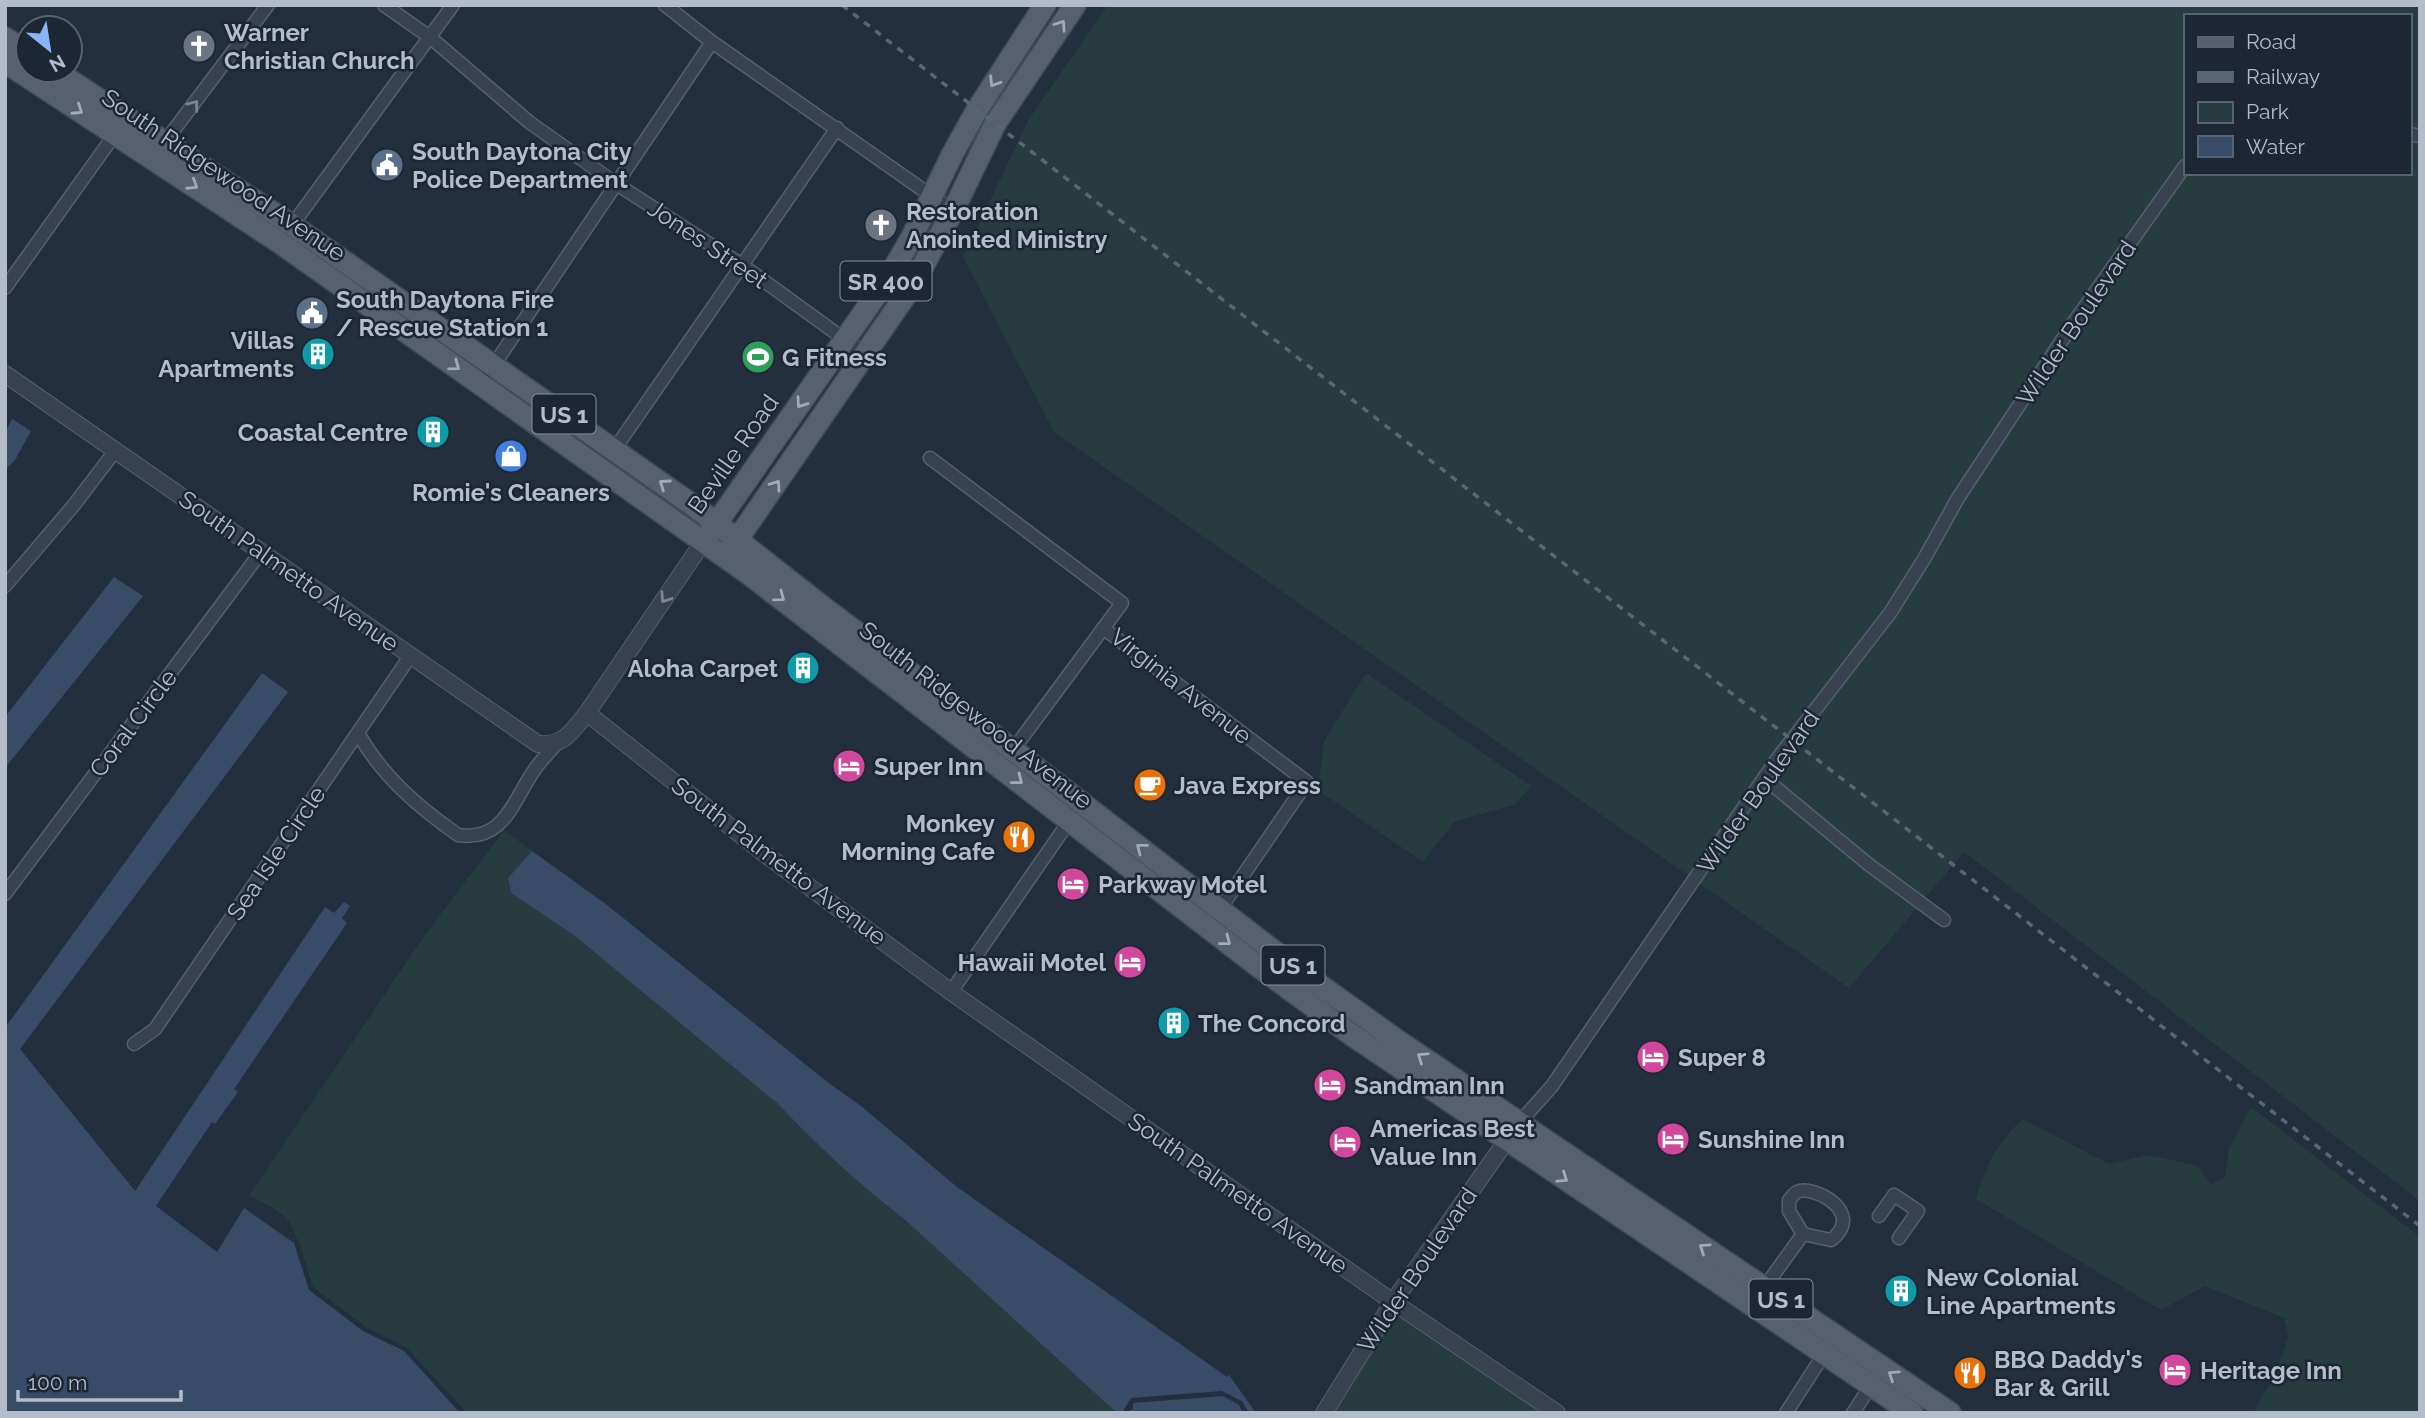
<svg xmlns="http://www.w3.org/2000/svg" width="2425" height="1418" font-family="Raleway,sans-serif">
<rect width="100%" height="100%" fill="#242f3e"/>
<path fill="#263c3f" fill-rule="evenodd" d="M1108,5H2420V1201L1964,852L1849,988L1054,432L963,257L1029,119ZM2185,16H2409V173H2185Z
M1366,673L1531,786L1516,804L1454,822L1423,862L1318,790L1324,741Z
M504,830L532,851L508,878L511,893L575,936L778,1104C817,1145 858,1184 903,1218L1117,1413H467L407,1348L366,1327L313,1287L299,1242C294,1236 293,1227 289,1221C279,1210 262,1202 249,1196L424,936Z
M2251,1107L2420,1237V1413H2253L2272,1380L2289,1337L2284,1318L2205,1286L2161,1310L1976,1199C1987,1164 1995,1144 2023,1119L2109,1164L2146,1155L2196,1165L2211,1185L2225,1176L2229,1149Z
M1392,1315L1419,1327L1543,1413H1331Z"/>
<path fill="#394c67" d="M12,419L31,431L15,460L5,470V433Z
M114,577L143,596L5,768V717Z
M262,673L288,692L20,1049L135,1191L325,907L334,913L344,902L350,906L342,918L347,923L234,1089L238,1092L215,1124L212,1122L156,1206L217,1252L244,1208L294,1243L309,1290L363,1331L404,1351L460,1413H5V1028Z
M532,851L607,905L826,1081L861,1106L957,1187L1227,1377L1229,1375L1256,1413H1249L1242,1401L1222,1391L1131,1398L1122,1413H1117L903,1218C858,1184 817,1145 778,1104L575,936L511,893L508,878Z
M1223,1396L1239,1405L1243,1413L1126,1412L1133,1409V1403Z"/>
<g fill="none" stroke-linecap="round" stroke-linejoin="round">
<defs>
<path id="minor" d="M384,5L431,38L529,122L615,183L742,265L866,355
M665,5L712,42L953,211
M2409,134L2420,136
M161,147L268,5
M290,228L453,5
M5,288L115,134
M481,384L712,42
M614,450L837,128
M930,458L1122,603L1013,750
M5,586L74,505L115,451
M1103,628L1307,782L1220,909
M358,733C382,776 417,806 458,835C505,842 513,800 535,769C541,760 549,753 556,744
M1764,778L1868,864L1944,920
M5,894L261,552
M951,992L1070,820
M134,1044L155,1029L411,655
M1519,1123L1552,1086L1777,759L1890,613L1924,559L1958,498L2076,319L2185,166
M1879,1216L1894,1195L1918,1211L1899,1238
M1764,1288L1803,1234L1831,1240C1867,1212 1812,1184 1797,1192C1794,1193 1792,1197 1789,1200V1211L1803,1234
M1786,1413L1824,1354
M1853,1413L1871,1385"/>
<path id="tertiary" d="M5,374L538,744C565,746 571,732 587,713L703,542
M587,713L761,851L951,992L1393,1302L1557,1413
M1324,1413L1393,1302L1514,1130"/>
<path id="primary" d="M5,38L28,53
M5,62L279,242L749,574L1254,963L1352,1035L1912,1413
M54,70L292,225L694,506L824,608L1013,750L1293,966L1398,1041L1950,1413
M709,534L890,275L912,237L953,153L977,110L1045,5
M730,550L912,286L953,211L995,124L1075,5"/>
</defs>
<use href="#minor" stroke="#565f6c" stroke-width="15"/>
<use href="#tertiary" stroke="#565f6c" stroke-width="18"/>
<use href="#primary" stroke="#414a57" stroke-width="24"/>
<use href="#minor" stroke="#38414e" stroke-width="12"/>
<use href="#tertiary" stroke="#38414e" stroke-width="16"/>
<use href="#primary" stroke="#56606e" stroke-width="21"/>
<path stroke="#5a6575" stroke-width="3.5" stroke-dasharray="7 7" stroke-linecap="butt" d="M842,5L2420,1226"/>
</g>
<defs><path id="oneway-chevron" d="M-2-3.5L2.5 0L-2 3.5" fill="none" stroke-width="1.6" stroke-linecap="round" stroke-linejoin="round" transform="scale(1.75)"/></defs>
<g stroke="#a1aab7">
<use href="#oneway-chevron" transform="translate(1061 25) rotate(-56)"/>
<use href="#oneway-chevron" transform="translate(994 82) rotate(122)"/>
<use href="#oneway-chevron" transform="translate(78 110) rotate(33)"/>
<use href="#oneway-chevron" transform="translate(193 185) rotate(33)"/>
<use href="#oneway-chevron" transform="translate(455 366) rotate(36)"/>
<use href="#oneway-chevron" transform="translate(801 403) rotate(125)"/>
<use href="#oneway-chevron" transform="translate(664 484) rotate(-145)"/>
<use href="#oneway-chevron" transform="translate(776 485) rotate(-55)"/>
<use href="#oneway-chevron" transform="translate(780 597) rotate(37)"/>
<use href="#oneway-chevron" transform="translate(1018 780) rotate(38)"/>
<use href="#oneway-chevron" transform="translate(1141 848) rotate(-142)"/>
<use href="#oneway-chevron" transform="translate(1226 941) rotate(38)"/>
<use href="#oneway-chevron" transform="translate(1422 1057) rotate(-146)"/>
<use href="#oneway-chevron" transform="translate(1563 1178) rotate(34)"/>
<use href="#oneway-chevron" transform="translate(1704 1248) rotate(-146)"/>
<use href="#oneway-chevron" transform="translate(1893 1375) rotate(-146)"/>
</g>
<g stroke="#7c8592">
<use href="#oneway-chevron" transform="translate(194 105) rotate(-53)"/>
<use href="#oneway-chevron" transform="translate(665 598) rotate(124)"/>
</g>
<defs>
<symbol id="church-disc" viewBox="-11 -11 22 22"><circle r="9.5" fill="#6b7280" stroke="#1d2633"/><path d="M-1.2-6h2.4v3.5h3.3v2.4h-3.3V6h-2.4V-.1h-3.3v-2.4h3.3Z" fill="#fff"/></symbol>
<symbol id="civic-disc" viewBox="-11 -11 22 22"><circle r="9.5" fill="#5c6f8a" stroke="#1d2633"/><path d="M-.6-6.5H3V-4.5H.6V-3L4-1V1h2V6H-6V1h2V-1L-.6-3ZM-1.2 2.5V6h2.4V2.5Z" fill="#fff"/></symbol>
<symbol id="building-disc" viewBox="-11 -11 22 22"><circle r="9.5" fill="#0f9aa8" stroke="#1d2633"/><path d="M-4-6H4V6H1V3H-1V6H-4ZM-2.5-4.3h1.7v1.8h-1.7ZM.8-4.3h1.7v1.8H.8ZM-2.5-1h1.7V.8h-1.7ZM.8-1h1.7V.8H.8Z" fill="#fff"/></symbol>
<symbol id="stadium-disc" viewBox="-11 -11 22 22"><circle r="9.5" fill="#2e9e5b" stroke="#1d2633"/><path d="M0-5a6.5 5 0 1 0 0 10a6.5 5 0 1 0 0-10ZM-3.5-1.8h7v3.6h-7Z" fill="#fff"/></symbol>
<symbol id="shop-disc" viewBox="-11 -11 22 22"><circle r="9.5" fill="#3f7fe0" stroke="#1d2633"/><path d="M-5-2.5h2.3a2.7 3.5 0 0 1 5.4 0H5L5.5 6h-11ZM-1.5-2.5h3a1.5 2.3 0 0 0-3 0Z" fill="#fff"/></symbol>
<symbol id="hotel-disc" viewBox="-11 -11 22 22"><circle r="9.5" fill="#d1479c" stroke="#1d2633"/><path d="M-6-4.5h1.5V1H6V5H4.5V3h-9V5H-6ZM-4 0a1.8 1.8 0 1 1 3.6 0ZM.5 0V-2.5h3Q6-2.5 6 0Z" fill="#fff"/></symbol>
<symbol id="cafe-disc" viewBox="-11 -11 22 22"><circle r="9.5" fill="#e8710a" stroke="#1d2633"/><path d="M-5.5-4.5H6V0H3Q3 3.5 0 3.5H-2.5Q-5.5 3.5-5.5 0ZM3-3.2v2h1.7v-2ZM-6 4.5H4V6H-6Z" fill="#fff"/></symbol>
<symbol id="restaurant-disc" viewBox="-11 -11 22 22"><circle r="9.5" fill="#e8710a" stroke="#1d2633"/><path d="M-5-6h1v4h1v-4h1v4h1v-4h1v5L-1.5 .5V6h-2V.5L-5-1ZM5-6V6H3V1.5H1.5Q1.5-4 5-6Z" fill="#fff"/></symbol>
</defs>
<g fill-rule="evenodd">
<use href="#church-disc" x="180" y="27" width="38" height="38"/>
<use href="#civic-disc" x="368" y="146" width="38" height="38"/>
<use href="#church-disc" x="862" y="206" width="38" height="38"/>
<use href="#civic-disc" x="293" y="294" width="38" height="38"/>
<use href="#building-disc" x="299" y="335" width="38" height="38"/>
<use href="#stadium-disc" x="739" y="338" width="38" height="38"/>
<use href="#building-disc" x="414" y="413" width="38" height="38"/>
<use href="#shop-disc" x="492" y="437" width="38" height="38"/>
<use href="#building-disc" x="784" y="649" width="38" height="38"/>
<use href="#hotel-disc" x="830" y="747" width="38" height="38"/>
<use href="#cafe-disc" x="1131" y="766" width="38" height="38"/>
<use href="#restaurant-disc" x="1000" y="818" width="38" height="38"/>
<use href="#hotel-disc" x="1054" y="865" width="38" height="38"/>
<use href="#hotel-disc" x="1111" y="943" width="38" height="38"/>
<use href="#building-disc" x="1155" y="1004" width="38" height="38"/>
<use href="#hotel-disc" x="1634" y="1038" width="38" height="38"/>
<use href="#hotel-disc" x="1311" y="1066" width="38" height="38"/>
<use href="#hotel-disc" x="1654" y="1120" width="38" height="38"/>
<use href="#hotel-disc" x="1326" y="1123" width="38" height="38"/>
<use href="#building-disc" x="1882" y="1272" width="38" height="38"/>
<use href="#hotel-disc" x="2156" y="1351" width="38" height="38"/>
<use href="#restaurant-disc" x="1951" y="1354" width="38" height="38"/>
</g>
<g text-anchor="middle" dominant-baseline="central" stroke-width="5" stroke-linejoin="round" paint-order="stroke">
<g fill="#1d2633" stroke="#878f9c" stroke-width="2">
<rect x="840.5" y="261.5" width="91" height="39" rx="5"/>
<rect x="532.5" y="394.5" width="63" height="39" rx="5"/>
<rect x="1261.5" y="945.5" width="63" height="39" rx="5"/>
<rect x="1749.5" y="1279.5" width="63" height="39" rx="5"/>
</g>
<g font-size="23" font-weight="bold" fill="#b4bcc9">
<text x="886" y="281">SR 400</text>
<text x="564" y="414">US 1</text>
<text x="1293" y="965">US 1</text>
<text x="1781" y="1299">US 1</text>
</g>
<g font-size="24" font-weight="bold" fill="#b4bcc9" stroke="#1d2633" text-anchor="start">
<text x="224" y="32">Warner<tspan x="224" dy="28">Christian Church</tspan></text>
<text x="412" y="151">South Daytona City<tspan x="412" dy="28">Police Department</tspan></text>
<text x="906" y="211">Restoration<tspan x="906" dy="28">Anointed Ministry</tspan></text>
<text x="336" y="299">South Daytona Fire<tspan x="336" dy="28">/ Rescue Station 1</tspan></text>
<text x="294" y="340" text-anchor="end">Villas<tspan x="294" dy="28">Apartments</tspan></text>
<text x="782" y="357">G Fitness</text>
<text x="408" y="432" text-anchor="end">Coastal Centre</text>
<text x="511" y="492" text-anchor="middle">Romie's Cleaners</text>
<text x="778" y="668" text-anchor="end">Aloha Carpet</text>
<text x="874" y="766">Super Inn</text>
<text x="1174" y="785">Java Express</text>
<text x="995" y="823" text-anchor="end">Monkey<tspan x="995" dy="28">Morning Cafe</tspan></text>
<text x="1098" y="884">Parkway Motel</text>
<text x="1106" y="962" text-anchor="end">Hawaii Motel</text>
<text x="1198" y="1023">The Concord</text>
<text x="1678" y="1057">Super 8</text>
<text x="1354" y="1085">Sandman Inn</text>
<text x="1370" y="1128">Americas Best<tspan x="1370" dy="28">Value Inn</tspan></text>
<text x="1698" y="1139">Sunshine Inn</text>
<text x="1926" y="1277">New Colonial<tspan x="1926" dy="28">Line Apartments</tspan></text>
<text x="1994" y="1359">BBQ Daddy's<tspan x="1994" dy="28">Bar &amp; Grill</tspan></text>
<text x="2200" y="1370">Heritage Inn</text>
</g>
<g font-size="24" fill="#b4bcc9" stroke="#1d2633">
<text transform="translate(224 175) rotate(34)">South Ridgewood Avenue</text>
<text transform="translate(708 244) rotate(34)">Jones Street</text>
<text transform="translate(2076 323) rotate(-56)">Wilder Boulevard</text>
<text transform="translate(733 454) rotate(-55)">Beville Road</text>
<text transform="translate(289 571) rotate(35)">South Palmetto Avenue</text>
<text transform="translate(1181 686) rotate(38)">Virginia Avenue</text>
<text transform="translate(976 715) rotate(38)">South Ridgewood Avenue</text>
<text transform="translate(133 723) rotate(-53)">Coral Circle</text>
<text transform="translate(1758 792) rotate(-55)">Wilder Boulevard</text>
<text transform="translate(276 853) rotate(-56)">Sea Isle Circle</text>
<text transform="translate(779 861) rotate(37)">South Palmetto Avenue</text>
<text transform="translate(1238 1193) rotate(35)">South Palmetto Avenue</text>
<text transform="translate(1417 1270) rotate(-56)">Wilder Boulevard</text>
</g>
</g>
<rect width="2425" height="1418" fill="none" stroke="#b4bcc9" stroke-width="14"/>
<rect x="2184" y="14" width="228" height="161" fill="#1d2633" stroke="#59626f" stroke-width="2"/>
<rect x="2198" y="37" width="35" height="10" fill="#56606e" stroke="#59626f" stroke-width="2"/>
<text x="2246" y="49" font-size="21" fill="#b4bcc9">Road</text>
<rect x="2198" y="72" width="35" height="10" fill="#5a6575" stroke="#59626f" stroke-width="2"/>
<text x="2246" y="84" font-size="21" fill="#b4bcc9">Railway</text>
<rect x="2198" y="102" width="35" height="21" fill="#263c3f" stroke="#59626f" stroke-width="2"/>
<text x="2246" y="119" font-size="21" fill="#b4bcc9">Park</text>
<rect x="2198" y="136" width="35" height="21" fill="#394c67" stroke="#59626f" stroke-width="2"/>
<text x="2246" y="154" font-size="21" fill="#b4bcc9">Water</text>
<g transform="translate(49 49) rotate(150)"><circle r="33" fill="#1d2633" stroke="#59626f" stroke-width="2"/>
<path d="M0-5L12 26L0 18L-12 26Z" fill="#8ab4f8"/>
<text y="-10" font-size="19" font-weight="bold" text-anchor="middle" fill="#b4bcc9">N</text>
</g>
<path d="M18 1390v10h163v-10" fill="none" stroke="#b4bcc9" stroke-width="3.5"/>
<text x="28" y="1390" font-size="21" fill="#b4bcc9" stroke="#1d2633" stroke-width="5" paint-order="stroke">100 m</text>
</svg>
